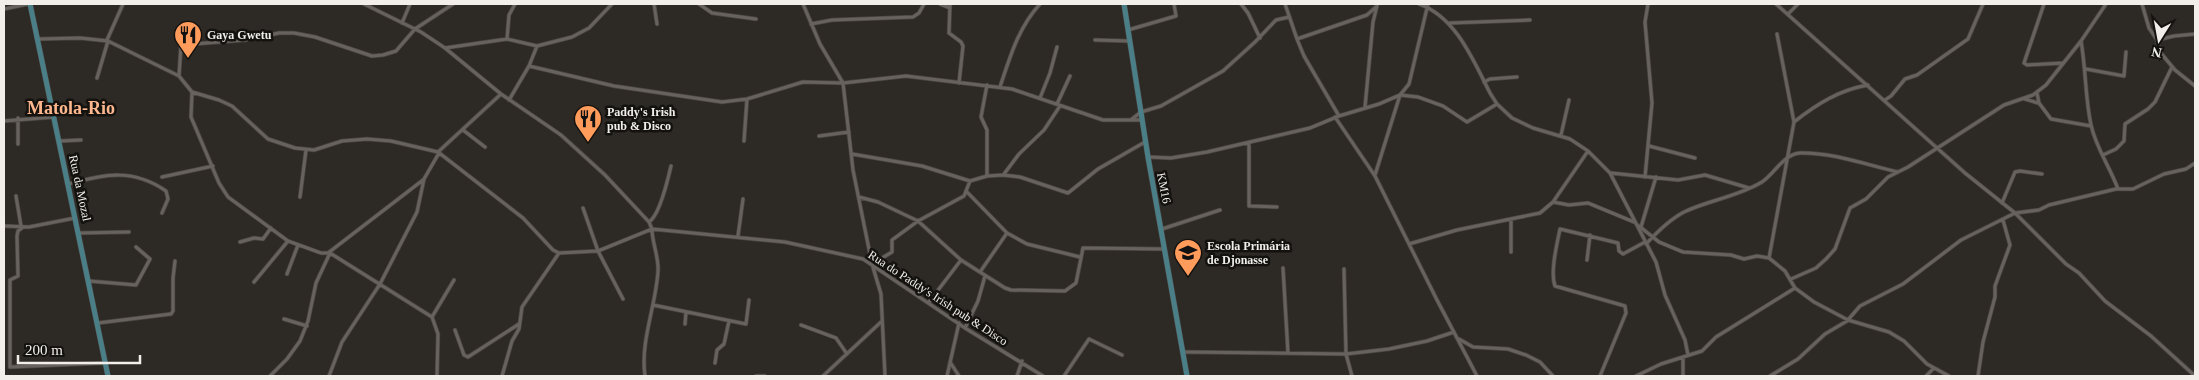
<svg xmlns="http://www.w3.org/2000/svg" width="2199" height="380" font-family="'Times New Roman',serif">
<rect width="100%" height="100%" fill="#2d2924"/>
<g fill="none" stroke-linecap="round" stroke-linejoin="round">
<defs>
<path id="street" d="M364,4L421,32L445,48L501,94L561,135L605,175L649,222L652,229L785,242L863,259L965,328L1043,376
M654,4L657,24
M699,4L712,13L756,19
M803,4L820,44L843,83L853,170L872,264L881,294L885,376
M940,4L950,8
M950,4L949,33L961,42L963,46L959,83
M1241,4L1248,13L1260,38
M1285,4L1297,39L1367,15L1377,6
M1419,4C1456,17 1473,60 1490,93L1497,104L1512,118L1533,128L1570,139L1588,151L1610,173L1656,262L1665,295L1685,340L1688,355
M1776,4L1965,173L2015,213L2066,264L2079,273L2105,301L2151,336L2195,376
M2044,4L2024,63L2027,65L2063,63
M2142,4L2149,28L2157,40L2160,52L2175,70L2195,86
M4,9L28,4
M1788,14L1798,4
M402,23L410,4
M1450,23L1530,20
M811,24L832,20L913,17L919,13L924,4
M1128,30L1176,16L1174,4
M38,39L80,38L108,41L179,76L192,92L219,100L232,106L268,139L295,148L314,150L342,141L367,139L391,141L438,152L523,218L553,250L559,253L598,251L652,229C652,243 659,257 658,271C656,306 640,341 645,376
M507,39L509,15L515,4
M1297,39L1304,56L1339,116
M107,40L123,4
M1095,40L1129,41
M2157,40L2174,36L2195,34
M2081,41C2086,69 2085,97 2091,125C2096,148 2110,167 2118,189
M445,48L507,39L537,46L572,37L589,28L612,4
M529,66L614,86L722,102L747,99L803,82L843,83L906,76L1012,89L1103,120H1142
M2086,69L2124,76L2126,52
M179,76L181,45L245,40L279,33H294L315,37L372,56L383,55L396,51L415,29L453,4
M97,78L108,41
M1484,82L1490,79L1517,77
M1000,87C1010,57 1018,28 1040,4
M192,92L191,117L219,183L228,197L288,241L321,253H330L432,317L438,334L437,376
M2037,93L2039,103L2051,119L2091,126
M1040,98L1050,73L1057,47
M2025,99L2038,103
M509,100L529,66L537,46
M1885,100L1891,96L1905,79L1917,75L1968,39L1983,4
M1057,104L1070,76
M1365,107L1373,22L1377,6
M1335,117L1375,176L1437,300L1477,376
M18,118V144
M1132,119L1141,112L1161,106L1223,71L1255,42L1276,20L1289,17
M4,121L54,117
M1794,122C1817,104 1839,90 1868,85
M463,130L485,147
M1561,135L1569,100
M819,136L849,132
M60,141L81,140
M744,141L747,99
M1249,143V206L1277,207
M1649,146L1695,158
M438,152L501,94
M852,154L922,166L970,181L987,176L1003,175L1020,177L1068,193L1098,169L1145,142
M2103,155L2116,149L2124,141L2125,124L2148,109L2155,102L2172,67
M1148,157L1171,158L1207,152L1310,128L1339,116L1379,104L1400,95L1418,97L1443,106L1467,122L1497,104
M1611,173L1678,180L1705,175L1749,188
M1004,174L1019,154L1044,130L1060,106
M1375,175L1400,95L1409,84L1428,4
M987,176V130L981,117L987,85
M162,177L213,166
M1645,177L1652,103L1645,22L1648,4
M69,184C105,174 133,168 166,191L168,199L162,213
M967,192L1007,233
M16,196L21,226
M300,197L306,150
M859,197L878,202L918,221L961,260
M1553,202L1588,151
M2002,203L2015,172L2020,171L2042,174
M583,208L598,251L623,299
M1511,219V252
M649,222C660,215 668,179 671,166
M4,226L29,227L75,218
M1639,226L1659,242L1683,252L1731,255L1744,259L1757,256L1769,258L1785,271L1795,288L1814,302L1848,320L1889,332L1904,341L1927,364L1949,376
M23,227L18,231L17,236L18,276L10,280V367L105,363
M1641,227L1656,177
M1162,229L1220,210
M79,233L129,232
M738,236L743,199
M240,242L254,238L263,239L271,228
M1409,244L1457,230L1540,213L1553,202L1569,205L1588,203L1634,222
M1646,244C1657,232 1669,220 1684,212C1709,200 1737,197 1762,182C1774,174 1784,154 1800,153C1832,152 1867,165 1898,172
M328,253L423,180
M1769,258L1794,122L1777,34
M1587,260L1590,235
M872,264L892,252V240L918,221L964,196L970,181
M1283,268L1288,353
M1344,269L1346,354L1352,376
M980,272L1007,233L1027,244L1080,257
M287,274L298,245
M1791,279L1816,268L1826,259L1835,249L1850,208L1866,199L1888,177L1908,167L2004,105L2033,95L2046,85L2081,41L2106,4
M89,281L136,285L150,259L136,247
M254,282L288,241
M929,302L961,260L1005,288L1011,290L1065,291L1076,283L1083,248L1164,249
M653,305L746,324L749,300
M432,317L454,280
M284,319L307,326
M98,323L171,314L173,311V278L175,261
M685,324L686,312
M801,325L836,338L847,354
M965,328L978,301L985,276
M455,330L464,355L468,357L519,324
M1459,339L1473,347L1508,349L1526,355L1540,362L1553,376
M1183,352L1346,354L1389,349L1427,341L1454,332
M950,362L959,376
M715,363L717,350L724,344L729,321
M270,376L287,359L300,341L308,321L316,283L330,253
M329,376L342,342L380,284L417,212L424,179L439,153
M502,376L512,341L519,329L522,307L559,253
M756,376H765
M823,376L881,322
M947,376L959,323
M1017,376L1022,361
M1064,376L1089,339L1122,355
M1600,376L1626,313L1625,306L1555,286C1550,272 1557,244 1560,229L1618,243L1619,251L1623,254L1645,242
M1636,376L1661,364L1702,351L1716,337L1795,288
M1683,376V357
M1770,376L1798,359L1825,334L1847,321L1860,306L1903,284L1961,240L2015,213L2039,210L2049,205L2116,189H2133L2164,174L2186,169L2195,163
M1926,376L1934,368
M1978,376L1983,342L1995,297V286L2010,245L2003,220"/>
<path id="secondary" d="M30,4L108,376
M1124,4L1148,157L1187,376"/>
</defs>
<use href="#street" stroke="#4a4642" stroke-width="4.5"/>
<use href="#secondary" stroke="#4a4642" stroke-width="6"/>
<use href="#street" stroke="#67625d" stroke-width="3"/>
<use href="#secondary" stroke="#4a7f88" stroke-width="5"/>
</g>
<defs>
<symbol id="restaurant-pin" viewBox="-11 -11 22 30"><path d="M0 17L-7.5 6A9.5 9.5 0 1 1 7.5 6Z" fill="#ff9b5b" stroke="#14120f"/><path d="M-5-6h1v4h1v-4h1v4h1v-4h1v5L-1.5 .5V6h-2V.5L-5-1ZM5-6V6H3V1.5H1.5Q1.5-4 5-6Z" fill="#111"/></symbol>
<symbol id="school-pin" viewBox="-11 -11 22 30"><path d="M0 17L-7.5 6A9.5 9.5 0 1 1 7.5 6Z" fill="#ff9b5b" stroke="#14120f"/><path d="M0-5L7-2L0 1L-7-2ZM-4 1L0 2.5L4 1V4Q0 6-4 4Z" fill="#111"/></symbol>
</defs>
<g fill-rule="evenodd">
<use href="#restaurant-pin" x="172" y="19" width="32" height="43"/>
<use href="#restaurant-pin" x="572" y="103" width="32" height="43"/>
<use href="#school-pin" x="1172" y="237" width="32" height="43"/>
</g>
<g text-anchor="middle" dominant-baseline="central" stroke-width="5" stroke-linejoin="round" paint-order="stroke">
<g font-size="12" font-weight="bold" fill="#f2efeb" stroke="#14120f" text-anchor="start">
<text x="207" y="35">Gaya Gwetu</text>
<text x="607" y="112">Paddy's Irish<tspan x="607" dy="14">pub &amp; Disco</tspan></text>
<text x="1207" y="246">Escola Primária<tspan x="1207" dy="14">de Djonasse</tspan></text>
</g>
<g font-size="12" fill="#f2efeb" stroke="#14120f">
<text transform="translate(80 188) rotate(78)">Rua da Mozal</text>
<text transform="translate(1164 188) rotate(79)">KM16</text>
<text transform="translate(938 298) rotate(33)">Rua do Paddy's Irish pub &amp; Disco</text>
</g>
<g font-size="18" font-weight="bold" fill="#ffb88e" stroke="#14120f">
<text x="71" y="108">Matola-Rio</text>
</g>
</g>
<rect width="2199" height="380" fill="none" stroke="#f2efeb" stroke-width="10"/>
<g transform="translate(2159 40) rotate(191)" stroke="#14120f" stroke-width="4" paint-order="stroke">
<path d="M0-4L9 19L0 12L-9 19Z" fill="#f2efeb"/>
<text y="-8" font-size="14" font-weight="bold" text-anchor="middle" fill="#f2efeb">N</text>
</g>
<path d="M18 355v8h122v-8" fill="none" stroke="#f2efeb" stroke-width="2.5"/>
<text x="25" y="355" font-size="15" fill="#f2efeb" stroke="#14120f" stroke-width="4" paint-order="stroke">200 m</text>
</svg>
